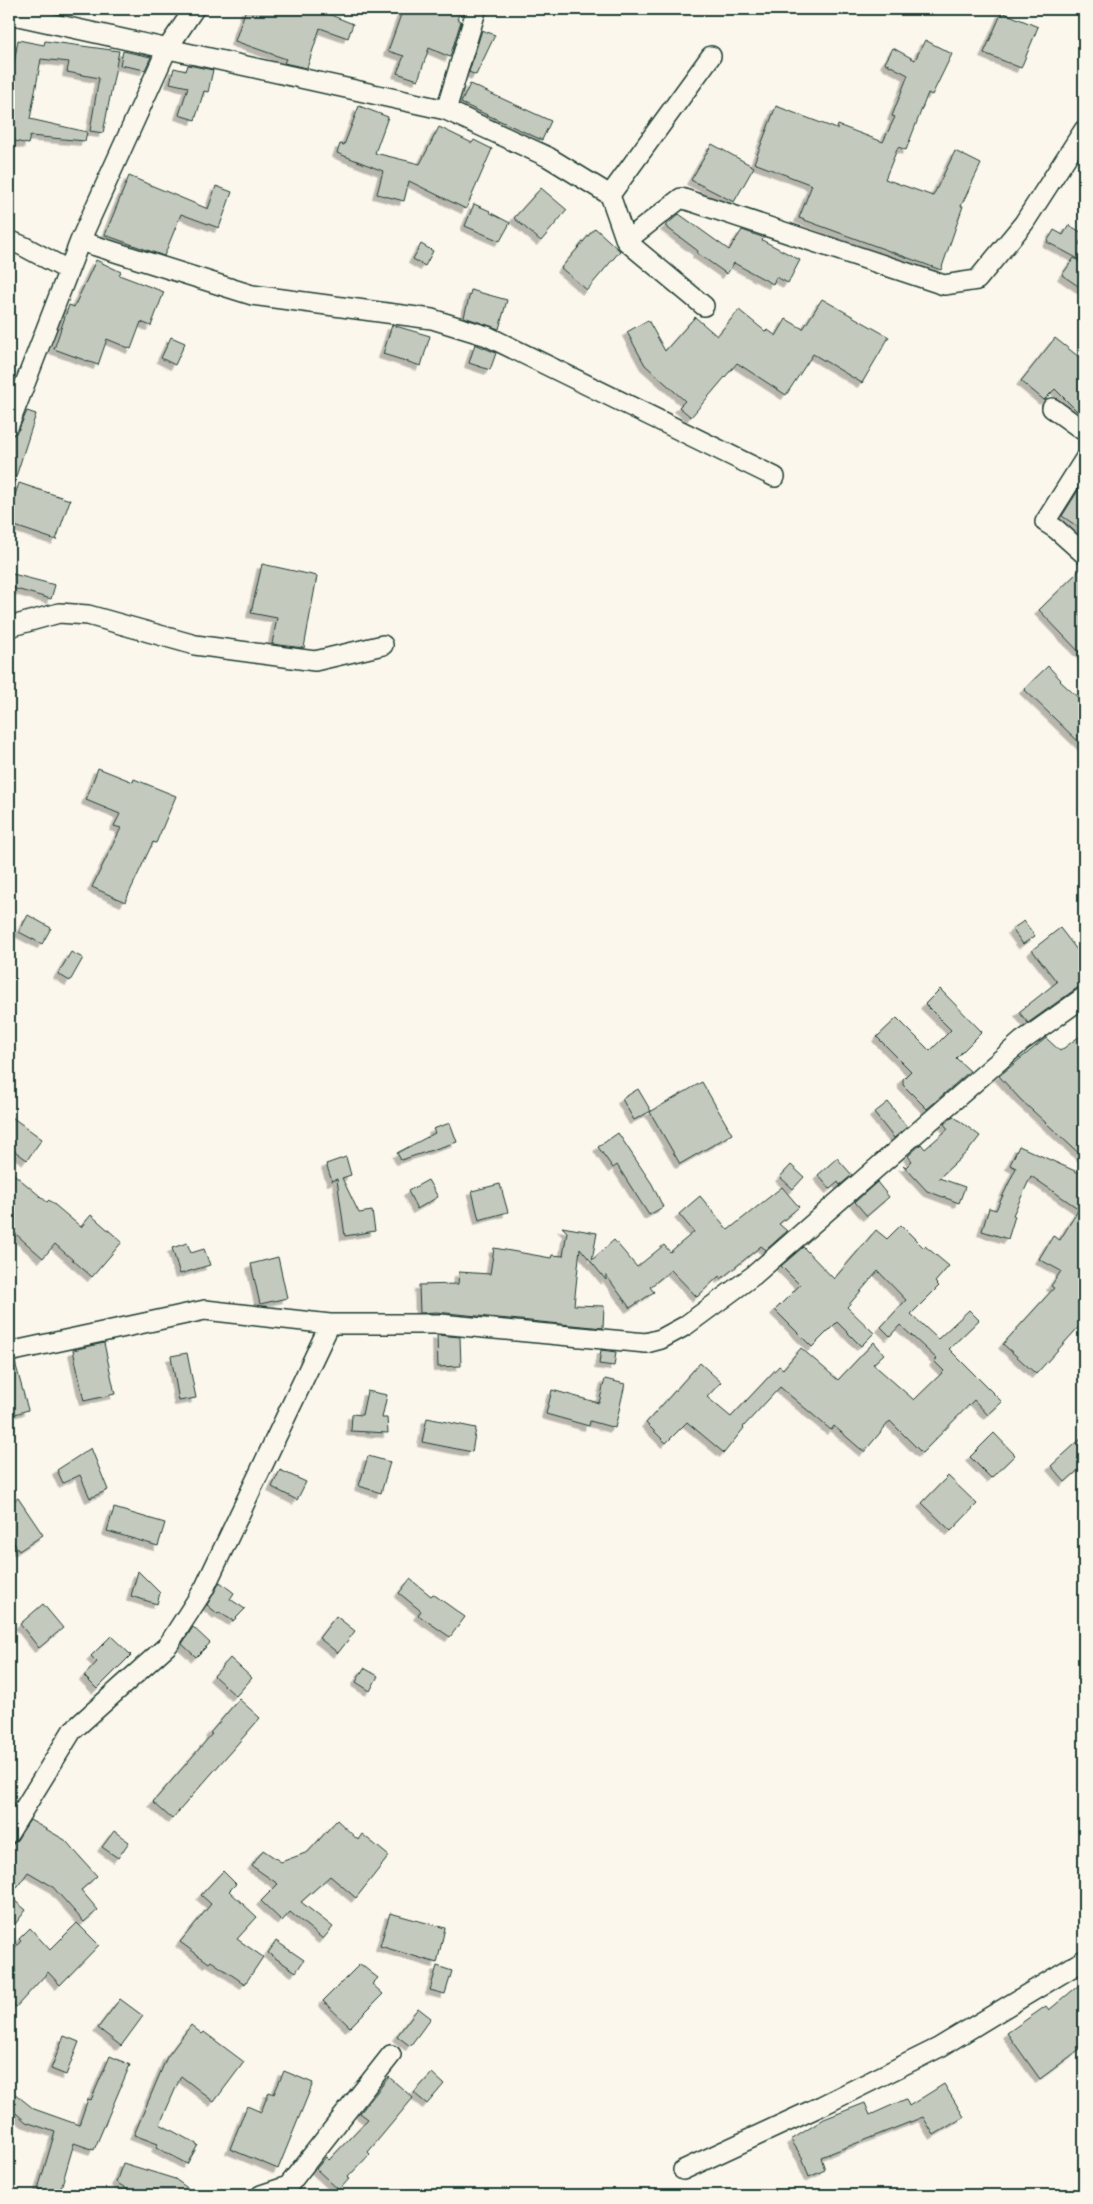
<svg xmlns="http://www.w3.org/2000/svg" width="1093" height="2204" font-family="Mynerve,sans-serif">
<defs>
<filter id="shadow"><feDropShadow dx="-4.5" dy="4.5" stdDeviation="0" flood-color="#0004"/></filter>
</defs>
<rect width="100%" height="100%" fill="#fbf7ec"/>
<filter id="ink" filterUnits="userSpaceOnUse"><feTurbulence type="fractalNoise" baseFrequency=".02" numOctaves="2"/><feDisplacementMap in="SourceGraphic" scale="10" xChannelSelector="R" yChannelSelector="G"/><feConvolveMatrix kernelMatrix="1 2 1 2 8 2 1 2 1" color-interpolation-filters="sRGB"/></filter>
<g filter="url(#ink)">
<path fill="#c4c9be" stroke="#1f3d34" filter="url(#shadow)" d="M246,9H316L353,24L348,38L320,28L307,68L284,63L286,59L235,41Z
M403,9H462L457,19L461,21L450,57L429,48L418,80L397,73L404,56L388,51Z
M1002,12L1038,27L1021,68L984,53Z
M482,30L495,35L476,75L469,72Z
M18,40L44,45L45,41L119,51L103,133L90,131L99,78L67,72L69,62L41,59L30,119L87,132L85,141L30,136L28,144L11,140L14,129H9V92Z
M925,40L952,54L932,95L928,93L906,150L898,147L885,179L933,196L955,151L981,164L961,206H963L941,270L799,218L812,185L754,163L776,106L837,129L838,125L883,142L895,117L892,116L908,75L885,63L893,48L915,60Z
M123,51L151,57L145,70L120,65Z
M188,65L213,70L208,92L204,91L195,120L179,115L188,87L170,83L174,68L186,71Z
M470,84L551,121L542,140L461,103Z
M359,106L388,117L375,153L420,164L439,127L472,143L474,140L492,149L466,209L409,181L404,201L377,194L383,171L337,153L340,144L344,145Z
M712,144L754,167L734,202L691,180Z
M129,176L208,209L216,186L232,192L219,228L181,214L164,256L105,235Z
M541,188L567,210L541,241L514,218Z
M474,204L490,211L489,212L510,223L500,241L465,226Z
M679,214L729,250L742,230L762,237L764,238L762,240L800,260L788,283L776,277L773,284L734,263L727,274L697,253L698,251L665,226Z
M1069,225L1084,234L1079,244L1084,247V262L1047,242L1054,230L1063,235Z
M595,228L620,251L587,290L561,268Z
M421,244L433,251L425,266L413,259Z
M1074,258L1084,265V290L1062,275Z
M96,260L121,272L119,275L164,292L151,326L141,322L131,349L107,339L98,365L54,349L69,305L74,307Z
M471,290L507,300L499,329L464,317Z
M822,299L889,337L862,383L813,354L786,395L737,363L691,417L679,407L685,401L645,365L627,332L648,320L665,351L695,317L717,336L739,310L766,332L768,330L776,336L786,319L803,329Z
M392,325L430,336L421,366L383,354Z
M171,337L185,343L175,365L161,358Z
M1055,338L1084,361V404L1077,411L1055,389L1044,400L1021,381Z
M475,344L496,353L490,370L469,363Z
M27,411L36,414L12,489H9V442L11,436L19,429Z
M1084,481V531L1062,516Z
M19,483L70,500L56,540L9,524V513Z
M262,564L317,576L304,648L272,644L277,618L251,613Z
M1084,566V657L1039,610Z
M9,573L55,585L51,599L9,587Z
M1048,666L1061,680L1060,681L1084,703V747L1024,689Z
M98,768L133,782L134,779L176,796L156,843L153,842L125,902L92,887L121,828L114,826L120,814L86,800Z
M28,915L51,928L42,944L19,932Z
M1024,921L1035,936L1023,944L1012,929Z
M1060,928L1084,959V986L1077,988L1028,1023L1019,1012L1057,982L1032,950Z
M71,952L83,958L70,981L58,974Z
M940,989L982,1032L956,1058L970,1071L927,1109L903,1085V1079L911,1071L877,1037L897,1018L930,1051L951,1030L925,1004Z
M1084,1033V1158L1020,1099L999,1076L1046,1038L1060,1051Z
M702,1082L732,1134L680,1164L650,1112Z
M638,1089L651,1111L634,1120L622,1099Z
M888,1102L907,1127L894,1138L874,1113Z
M9,1115L42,1139L27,1160L9,1147Z
M953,1116L980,1136L969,1150L939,1178L965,1187L959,1203L927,1191L903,1165L906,1167L912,1161L908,1156L921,1144L925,1149L948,1129L944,1124Z
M450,1123L457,1142L401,1160L397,1153L435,1133L433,1129Z
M618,1133L652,1184L663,1207L649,1215L617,1165L613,1168L598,1147Z
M1019,1146L1084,1175V1321L1036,1374L1003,1344L1054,1288L1051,1286L1061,1271L1039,1259L1053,1236L1060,1240L1079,1209L1031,1176L1013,1215L1015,1216L1008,1239L982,1231L989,1208L996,1210L1016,1168L1010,1165Z
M346,1157L351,1175L342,1178L359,1213L372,1211L375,1231L345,1236L337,1179L332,1181L326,1164Z
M837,1158L852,1175L840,1185L838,1182L830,1189L818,1175Z
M791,1165L804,1177L793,1189L780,1177Z
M9,1170L47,1202L49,1200L81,1227L91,1215L122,1242L92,1277L55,1244L43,1258L9,1228Z
M428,1180L438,1197L417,1209L408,1191Z
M877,1182L889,1197L867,1216L855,1202Z
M500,1184L508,1212L479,1220L472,1191Z
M782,1187L799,1207L779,1224L787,1231L766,1250L761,1246L721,1279L719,1276L697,1297L671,1270L650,1287L654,1292L630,1308L606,1275V1280L580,1248L574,1305L604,1306L603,1328L436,1312L420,1313L419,1285L458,1284L459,1272L490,1274L494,1248L551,1258L552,1255L563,1256L567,1232L562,1227L597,1233L592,1260L614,1240L637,1267L664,1245L670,1252L694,1232L679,1214L700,1196L728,1230Z
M901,1225L924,1248L925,1246L949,1266L935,1282L939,1286L911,1314L938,1339L969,1310L979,1320L949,1349L1002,1402L988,1415L974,1400L922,1453L890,1421L864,1452L834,1426L831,1430L780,1387L743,1427L744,1428L724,1453L687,1422L666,1443L646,1423L700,1363L721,1382L707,1397L731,1417L779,1366L783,1369L801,1348L838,1380L874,1342L884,1354L873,1364L914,1400L944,1371L934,1361L937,1359L900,1325L890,1336L881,1327L906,1300L878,1271L847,1307L874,1333L861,1346L837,1322L812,1347L775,1310L800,1285L781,1266L803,1247L834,1279L876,1230L887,1239Z
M187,1243L191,1253L204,1249L210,1265L180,1274L172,1248Z
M278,1257L287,1298L260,1304L251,1264Z
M437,1335L460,1337L461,1366L438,1367Z
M104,1343L115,1394L84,1401L73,1350Z
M601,1350L616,1352L614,1366L599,1364Z
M187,1353L196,1398L179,1401L171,1356Z
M15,1362L28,1410L9,1416V1363Z
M605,1379L625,1384L615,1428L590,1421L589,1426L546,1414L552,1390L599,1403Z
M367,1391L387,1395L382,1418H387L388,1433L351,1431L352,1414L362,1415Z
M427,1418L476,1428L472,1452L422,1442Z
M994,1433L1015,1455L991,1478L970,1457Z
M1084,1436V1465L1065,1482L1051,1466Z
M91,1448L108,1490L90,1498L80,1475L63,1483L57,1470Z
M368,1456L390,1462L381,1493L359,1486Z
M280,1470L306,1482L297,1500L272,1487Z
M948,1476L977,1504L951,1531L922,1503Z
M18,1498L43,1535L19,1551L9,1535V1504Z
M114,1508L165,1523L158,1546L107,1531Z
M138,1571L160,1593L157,1604L131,1596Z
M410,1579L431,1596L433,1594L465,1617L450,1637L418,1615L421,1611L399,1593Z
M220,1582L234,1593L230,1599L245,1609L233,1621L219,1612L218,1614L207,1605Z
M43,1604L63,1628L39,1648L20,1624Z
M336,1616L355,1631L338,1653L319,1638Z
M193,1627L210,1643L196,1657L182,1644Z
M111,1636L131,1655L97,1689L84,1676L97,1662L91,1656Z
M230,1658L252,1678L236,1696L214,1676Z
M364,1668L378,1676L370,1691L356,1682Z
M239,1699L260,1718L172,1819L153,1802L212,1734L210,1733Z
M30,1820L65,1840L97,1876L81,1890L98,1910L84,1922L52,1886L28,1872L10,1897L26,1910L9,1932V1850Z
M337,1820L358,1840L362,1834L389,1856L356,1898L330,1876L301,1902L333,1927L323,1939L290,1912L282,1921L261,1901L278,1884L252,1866L263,1850L281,1862L308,1852Z
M114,1831L129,1842L118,1858L102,1847Z
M223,1871L236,1884L229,1891L257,1917L237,1939L263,1957L245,1984L211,1961L209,1963L180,1942L211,1904L201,1895Z
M390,1913L445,1928L437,1963L380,1946Z
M77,1923L99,1945L60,1985L48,1972L16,2007L9,2000V1954L21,1941L19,1939L30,1928L50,1950Z
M276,1941L304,1960L296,1972L268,1953Z
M360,1964L378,1978L372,1984L383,1994L350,2027L323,2001Z
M437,1966L452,1971L445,1994L430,1990Z
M1084,1981V2046L1040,2079L1007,2033L1046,2006L1049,2010Z
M120,1999L143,2016L121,2046L98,2028Z
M418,2008L431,2018L410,2046L397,2036Z
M191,2025L202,2034L204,2032L244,2062L214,2102L181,2076L160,2124L198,2145L187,2164L156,2147L158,2144L134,2135L167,2057Z
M64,2036L79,2042L66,2075L51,2069Z
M110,2056L130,2065L94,2150L74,2143L59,2195L38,2189L55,2132L26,2122L9,2107V2089L34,2109L79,2125L88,2099L91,2100Z
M284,2071L313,2083L278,2169L230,2149L247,2106L261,2112L269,2092L274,2094Z
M432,2073L444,2084L427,2104L414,2093Z
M389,2077L413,2098L368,2152L370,2154L347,2178L349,2179L339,2190L316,2169L326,2157L329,2160L368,2119L360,2113Z
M944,2084L964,2117L934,2135L923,2117L885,2132L821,2157L825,2170L809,2177L802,2157L791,2140L824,2119L865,2103L870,2115L906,2099L909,2106Z
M123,2163L175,2179L197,2195H136L116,2182Z"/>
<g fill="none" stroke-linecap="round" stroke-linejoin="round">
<defs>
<path id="minor" d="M9,14L446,110L548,157L610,195L626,241L704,306
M446,110L476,11
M610,195L711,56
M9,240L23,246L68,270
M80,241L252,295L432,319L487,336L775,477
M626,241L681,198L944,285L977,280L1024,223L1084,130
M1052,408L1084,431
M9,425L80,241L167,49L194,9
M1084,460L1045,522L1056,529L1084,554
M9,627L59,613L88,615L195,645L315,661L383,645
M9,1352L205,1310L330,1324H440L646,1343L661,1339L685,1326L754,1275L1022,1041L1084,997
M9,1833L72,1731L168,1645L204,1589L330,1324
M683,2170L821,2106L940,2047L1084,1960
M261,2195L288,2186L391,2055"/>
</defs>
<use href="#minor" stroke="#1f3d34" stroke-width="22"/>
<use href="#minor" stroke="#fbf7ec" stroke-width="19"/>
</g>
</g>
<rect width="1093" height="2204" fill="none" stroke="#fbf7ec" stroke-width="30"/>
<rect x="15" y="15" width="1063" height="2174" fill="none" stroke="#1f3d34" stroke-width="2" filter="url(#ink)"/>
</svg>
